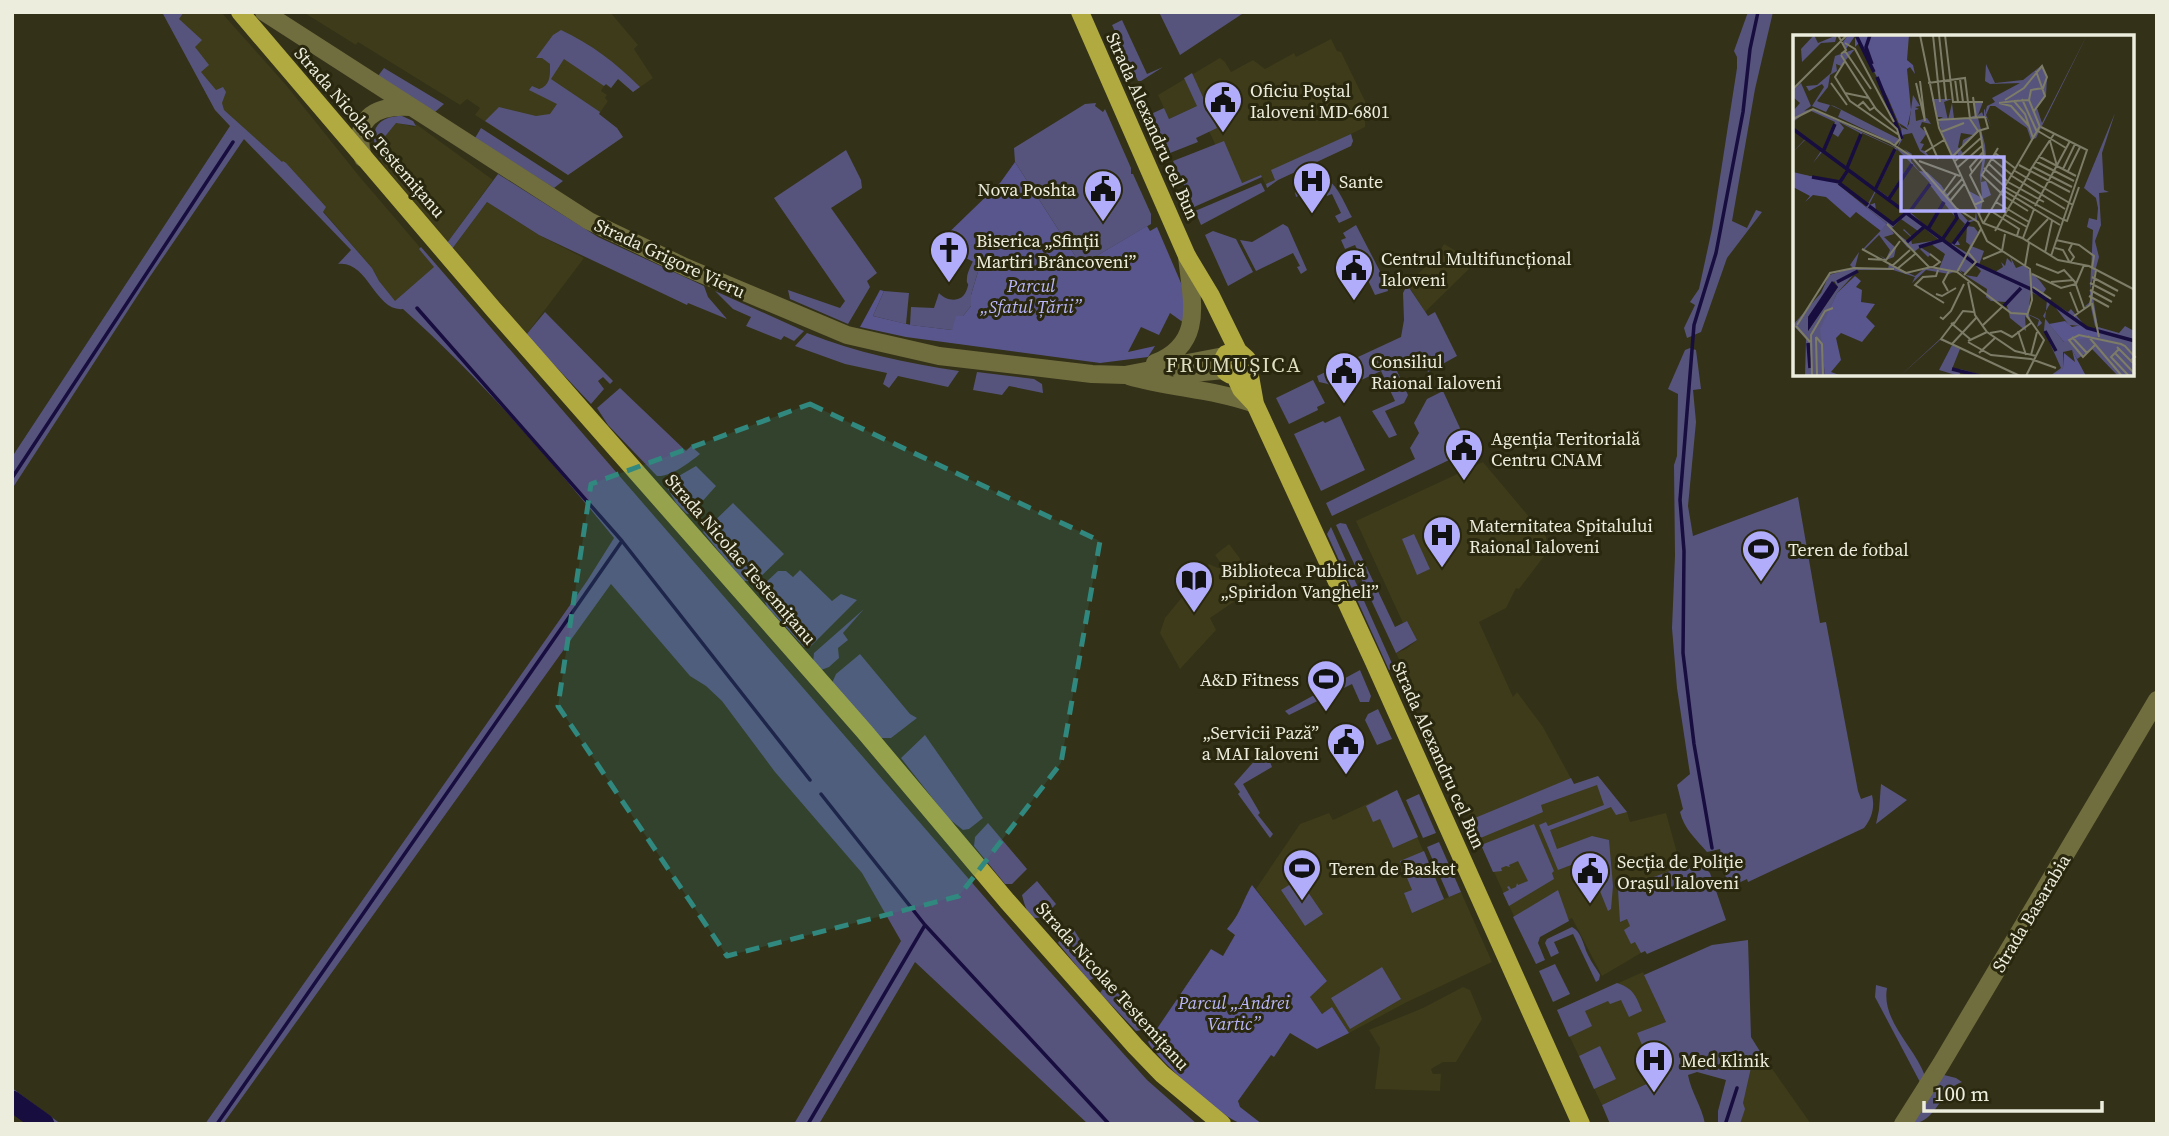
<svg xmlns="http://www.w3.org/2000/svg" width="2169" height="1136" font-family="'Source Serif 4',serif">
<rect width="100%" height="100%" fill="#333118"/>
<path fill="#3d3b1a" d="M162,12L179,18L184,12H221L286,85L359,176L436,266L395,302L379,281L372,268L323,211L286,164L276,172L215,110Z
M303,12H610L638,45L634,49L653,78L633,92L618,79L611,88L605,84L601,91L607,95L605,98L608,101L599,114L617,128L623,137L568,175L475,115L480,108L467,99L460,105L358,42L356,45Z
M1331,39L1337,51L1341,52L1365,101V127L1351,134L1353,141L1351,146L1278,180L1267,188L1261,175L1235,186L1197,106L1169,119L1158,95L1218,59L1220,58L1225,62L1231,72L1253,60L1265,69L1294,53L1296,57Z
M396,122L414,127L416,124L493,180L447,243L388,175L380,159H382L378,145Z
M487,202L539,235L584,258L526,335L452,249Z
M1444,244L1461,254L1469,269L1425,312L1410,288L1415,277L1438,254Z
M1483,462L1546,537L1547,544L1545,555L1519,589L1516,588L1506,608L1479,622L1513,697L1517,692L1543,727L1574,784L1598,776L1627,812L1630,822L1666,813L1681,867L1619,890L1646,950L1602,976L1572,918L1525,941L1396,653L1406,649L1417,640L1407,621L1403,623L1356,521Z
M1229,544L1239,557L1254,588L1210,618L1216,630L1180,669L1160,633L1165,618L1209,564L1218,568L1222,565L1215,555Z
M1397,790L1444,899L1461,892L1492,962L1407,1002L1349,1033L1332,1008L1322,1014L1310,997L1327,981L1256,889L1300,824L1329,813L1333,820Z
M1643,972L1666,1022L1671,1072L1602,1105L1557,1010Z
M1463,987L1470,990L1482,1019L1456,1062H1443L1431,1069L1433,1074H1441L1440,1091L1375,1089L1380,1048L1369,1030L1423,1008Z
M1761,1053L1811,1124H1740L1744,1109L1742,1103L1753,1059Z"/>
<path fill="#56547c" d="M162,12H184L179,19L202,40L195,47L209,65L201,72L216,90L223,87L226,92L222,103L224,110L282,162L283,161L286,163L326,207L323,212L372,268L379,281L395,301L434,267L419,249L421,247L1026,945L1147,1080L1197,1124H1088L915,962L819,1124H794L901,941L862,873L775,772L722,701L706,686L690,676L611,584L223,1124H205L587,581L614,538C549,458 480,378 403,309C375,312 368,260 338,264L351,250L244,139L149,278L12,489V457L230,126L215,110Z
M1159,12H1245L1180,55Z
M1748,12H1773L1755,89L1732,221L1747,228L1756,210L1762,212L1727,258L1701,332L1687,338L1684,328L1695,305L1690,302L1699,289L1712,229L1737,68V57L1734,51Z
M1122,20L1147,74L1163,67L1141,81H1138L1112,25Z
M561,30C591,44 616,63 640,87L633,92L618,79L611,88L606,84L604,86L564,59L551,79L600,112L599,114L617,128L623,137L568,175L485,121L499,107L536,116L550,114L557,104L529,90L532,86L539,89C551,85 550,75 550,64L542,58H536L553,35Z
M384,68L444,104L435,112L378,76Z
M1192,73L1217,128L1196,138L1198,142L1170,153L1151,114L1164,108L1169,119L1197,106L1184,78Z
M1096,103L1095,106L1103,112L1105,109L1131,168V174H1133L1151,214V224L1081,265L1015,162L1014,148L1085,104Z
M402,116L413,121L416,126L396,123L378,145L383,157L380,159C368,136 373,116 402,116Z
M481,128L563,181L554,188L475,138Z
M1351,134L1353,141L1351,146L1278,180L1267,188L1266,184L1275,180L1271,170Z
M1224,141L1242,183L1261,175L1262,177L1194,207L1173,161Z
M846,150L861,180L862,188L831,208L877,273L867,281L870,287L848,324L790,299L788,290L840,308L845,301L774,198Z
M498,174L598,237L704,286L708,297L727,319L688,303L687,305L539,235L487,202L452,249L447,243Z
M1319,175C1337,181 1343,201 1352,217L1339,223L1335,216L1341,213L1332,194L1327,196L1322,185L1296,197L1294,187Z
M1261,183L1265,191L1201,225L1195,211Z
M1283,224L1288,227L1307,270L1301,274L1297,267L1300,266L1293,253L1256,271L1240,240L1252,242Z
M1356,225L1385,281L1388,291L1375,295L1365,274L1360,276L1357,269L1365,265L1355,245L1345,249L1341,240L1346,238L1343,233Z
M1213,231L1236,239L1253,272L1228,286L1205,235Z
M973,261L980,265L971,295V306L952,330L910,325L911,307L934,308L939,293C947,302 963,303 967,289C970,280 966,287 967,278C967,273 971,266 973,261Z
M1412,276L1415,277L1410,289L1428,316L1435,312L1457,356L1428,372L1422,359L1397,371L1408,395L1404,403L1385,411L1397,435L1389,438L1372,411L1395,401L1381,371L1337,391L1328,384L1319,382L1317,376L1401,337L1404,320L1403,293Z
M715,291L804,331L794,341L784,336L781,340L746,326L751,317L733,309Z
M884,291L909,293L906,324L873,316Z
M545,312L613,381L610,384L603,377L598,381L604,389L591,404L526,335Z
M807,333C857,353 907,363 959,371L948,387L898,376L889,388L883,384L887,373L845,364L795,346Z
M1690,348L1696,350L1701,389L1693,390L1696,422L1688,506L1693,536L1798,497L1820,623L1826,622L1858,791L1861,799L1872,795C1875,807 1872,818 1864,828L1748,882L1747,879L1728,888L1720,849L1707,852C1696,839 1684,829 1680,812L1683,809L1677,785L1690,774L1677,688L1672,628L1675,556L1674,465L1677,456L1678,394L1668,389L1685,350Z
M977,372L1034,379L1042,384L1043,393L1009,386L1002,395L973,390Z
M1313,380L1325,403L1317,407L1318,410L1289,424L1276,398Z
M620,388L686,451L691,446L700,454C689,463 671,477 657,476L608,425L597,408Z
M1443,391L1470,450L1332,516L1326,503L1415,459L1410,448L1419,433L1414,423L1427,399Z
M1340,416L1365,470L1321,491L1294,434L1323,421L1325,423Z
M696,466L716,486L692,513L687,514L676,503L665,484Z
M733,503L784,554L757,580L743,581L703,532Z
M1340,523L1346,524L1395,627L1407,621L1417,640L1396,653L1336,525Z
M1331,527L1394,668L1389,670L1327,534Z
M1414,534L1430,569L1417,575L1402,539Z
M800,570L832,601L841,594L857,600L810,647H804L767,607L761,593L764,584L778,571H786L793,577Z
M864,609L843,633L848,640L838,648L839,658L829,667L821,670L813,662L814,653Z
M860,654L910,714L917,718L891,738H881L832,683L836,674Z
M1360,670L1371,696L1369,702H1360L1352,684L1289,715L1285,711Z
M1378,709L1392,739L1377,745L1365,720L1368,714Z
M925,735L983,818L969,829L963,830L948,818L901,758Z
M1265,749L1272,767L1243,784L1260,813L1258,815L1273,834L1270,838L1238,794L1240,792L1234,784Z
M1598,776L1627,812L1616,815L1611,807L1550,830L1557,849L1592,836L1609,840L1613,886L1611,909L1608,911L1587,859L1558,870L1539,825L1546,822L1548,826L1604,805L1597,785L1541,805L1543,812L1478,839L1470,820L1571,778L1574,784Z
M1881,784L1907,800L1876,824L1879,810Z
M1397,790L1418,837L1393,848L1380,819L1373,822L1366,806Z
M1419,794L1436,833L1423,838L1406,800Z
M988,823L1027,869L1012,884H1005L974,846L975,837Z
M1534,824L1554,871L1552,873L1554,879L1509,906L1503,893L1509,890L1507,887L1509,886L1511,889L1516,887L1517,883L1518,885L1528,881L1518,861L1509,865L1510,867L1506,866L1501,868L1502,871L1493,872L1481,845Z
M1439,842L1461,892L1449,897L1427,847Z
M1424,851L1444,899L1412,913L1404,893L1412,890L1400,861Z
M1701,864L1710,873L1726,920L1647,954L1645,951L1641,953L1635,942L1631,944L1624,930L1630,926L1627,919L1620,922L1618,890L1681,867Z
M1299,879L1323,914L1305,926L1281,890Z
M1037,881L1056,904C1038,923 1029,925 1022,895Z
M1558,890L1569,921L1540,937L1538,943L1545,960L1536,964L1513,917Z
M1572,927C1582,932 1583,945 1588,955C1591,962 1596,968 1600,975L1599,980L1596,982L1573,934L1554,942L1559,953L1551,957L1545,943L1547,939Z
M1074,930L1101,973L1089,981L1058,943L1061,938Z
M1748,940L1751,1037L1761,1053L1753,1059L1743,1103L1745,1109L1740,1124H1718V1111L1726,1080L1697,1072L1688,1075C1691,1092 1702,1107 1705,1124H1610L1602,1105L1661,1077L1651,1055L1647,1057L1637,1033L1666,1022L1644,975L1712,945Z
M1555,964L1570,994L1553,1002L1539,971Z
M1382,967L1401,999L1350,1029L1331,998Z
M1108,982L1146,1024L1147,1026L1142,1030L1136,1031L1100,993Z
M1617,983C1633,988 1636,996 1642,1011L1629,1017L1621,1000L1610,1004L1608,1001L1585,1011L1592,1026L1569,1037L1557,1010Z
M1876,985L1887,988C1881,1021 1915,1047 1925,1076L1921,1084L1875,997Z
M1600,1046L1616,1079L1594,1089L1579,1056Z
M1944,1075L1956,1078L1962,1082C1939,1089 1938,1124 1909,1124Z
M12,1088L61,1124H29L12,1111Z"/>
<path fill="#59558d" d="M1015,162L1081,265L1147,226L1150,231L1157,227L1184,290V323L1170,313L1159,335L1141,327L1128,352L1155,346L1148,357L1100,363L906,337L860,327L880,290L884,291L873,316L911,325L952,330L956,316H963L971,306V295L980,265L937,244L1000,183Z
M1252,885L1327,981L1310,997L1322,1014L1332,1007L1349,1033L1317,1049L1290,1033L1274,1057L1271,1055L1238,1101L1240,1107L1262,1124C1256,1124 1246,1125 1240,1123C1221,1117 1157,1059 1148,1042L1211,949L1223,956L1235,935L1227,929C1241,913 1242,902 1252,885Z"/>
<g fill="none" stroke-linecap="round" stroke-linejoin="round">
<path stroke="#180d3f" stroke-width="3.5" d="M417,308L622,541L810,780
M12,478L233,142
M821,794L925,925L1109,1124
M1712,848L1694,744L1683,653L1684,551L1680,500L1694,325L1716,253L1743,112L1750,49L1758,12
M1726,1122L1737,1088
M217,1124L622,541
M808,1124L925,925"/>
<path stroke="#180d3f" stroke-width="21" d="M12,1101L44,1124"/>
<path stroke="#706e3f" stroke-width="18" d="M264,12L589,221L685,267L847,335L939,356L1092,374L1125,375L1224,356
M363,158C352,119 374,105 410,107
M1155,363C1206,343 1191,299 1187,256
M1182,374L1224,370
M1129,376C1170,388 1213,389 1255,404
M1903,1124L1941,1064L2157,700"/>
<path stroke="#b1aa40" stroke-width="18" d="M240,12L494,310L864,731L1007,901L1135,1046L1162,1074L1222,1124
M1080,12L1187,256L1211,296L1238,351L1247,359L1255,404
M1238,351L1226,354C1219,364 1223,374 1235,376L1241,389L1255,404L1374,662L1581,1124"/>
</g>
<path fill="#30887f" fill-opacity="0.2" stroke="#30887f" stroke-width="5" stroke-dasharray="14 9" stroke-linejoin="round" d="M810,404L1100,541L1061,763L959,896L727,956L558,706L591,484Z"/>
<defs>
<symbol id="civic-pin" viewBox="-11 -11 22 30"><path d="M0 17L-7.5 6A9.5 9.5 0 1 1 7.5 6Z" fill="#b1adfa" stroke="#29270e"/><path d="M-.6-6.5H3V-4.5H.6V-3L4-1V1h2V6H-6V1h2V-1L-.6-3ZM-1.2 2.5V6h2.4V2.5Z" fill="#111"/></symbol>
<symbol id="hospital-pin" viewBox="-11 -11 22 30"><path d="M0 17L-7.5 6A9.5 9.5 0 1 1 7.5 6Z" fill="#b1adfa" stroke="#29270e"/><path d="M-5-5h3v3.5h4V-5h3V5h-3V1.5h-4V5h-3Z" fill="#111"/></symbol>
<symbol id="church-pin" viewBox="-11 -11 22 30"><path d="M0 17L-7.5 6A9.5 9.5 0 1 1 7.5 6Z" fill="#b1adfa" stroke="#29270e"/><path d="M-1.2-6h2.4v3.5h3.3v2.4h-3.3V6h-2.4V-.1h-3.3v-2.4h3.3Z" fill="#111"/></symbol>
<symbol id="stadium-pin" viewBox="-11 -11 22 30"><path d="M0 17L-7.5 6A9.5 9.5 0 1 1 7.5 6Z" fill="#b1adfa" stroke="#29270e"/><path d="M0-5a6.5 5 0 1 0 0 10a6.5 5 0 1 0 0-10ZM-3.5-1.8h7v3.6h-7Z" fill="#111"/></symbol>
<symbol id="library-pin" viewBox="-11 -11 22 30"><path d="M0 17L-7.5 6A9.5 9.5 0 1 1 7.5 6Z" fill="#b1adfa" stroke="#29270e"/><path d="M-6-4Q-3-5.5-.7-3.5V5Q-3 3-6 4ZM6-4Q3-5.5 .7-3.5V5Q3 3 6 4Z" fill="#111"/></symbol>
</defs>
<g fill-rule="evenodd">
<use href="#civic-pin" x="1201" y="78" width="44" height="60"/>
<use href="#hospital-pin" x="1290" y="159" width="44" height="60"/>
<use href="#civic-pin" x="1081" y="167" width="44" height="60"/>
<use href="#church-pin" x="927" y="228" width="44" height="60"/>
<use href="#civic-pin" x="1332" y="246" width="44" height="60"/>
<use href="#civic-pin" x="1322" y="349" width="44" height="60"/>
<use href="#civic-pin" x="1442" y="426" width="44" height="60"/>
<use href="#hospital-pin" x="1420" y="513" width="44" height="60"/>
<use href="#stadium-pin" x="1739" y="527" width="44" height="60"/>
<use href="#library-pin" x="1172" y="558" width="44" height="60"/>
<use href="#stadium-pin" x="1304" y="657" width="44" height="60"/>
<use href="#civic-pin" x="1324" y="720" width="44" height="60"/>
<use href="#stadium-pin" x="1280" y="846" width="44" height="60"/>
<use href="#civic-pin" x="1568" y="849" width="44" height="60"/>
<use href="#hospital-pin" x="1632" y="1038" width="44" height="60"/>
</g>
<g text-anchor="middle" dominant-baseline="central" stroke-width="6" stroke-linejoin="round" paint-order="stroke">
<g font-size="18" fill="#ededdd" stroke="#29270e" text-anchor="start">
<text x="1250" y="90">Oficiu Poștal<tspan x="1250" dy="21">Ialoveni MD-6801</tspan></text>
<text x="1339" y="181">Sante</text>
<text x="1076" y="189" text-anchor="end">Nova Poshta</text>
<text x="976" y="240">Biserica „Sfinții<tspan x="976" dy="21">Martiri Brâncoveni”</tspan></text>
<text x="1381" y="258">Centrul Multifuncțional<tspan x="1381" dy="21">Ialoveni</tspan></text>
<text x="1371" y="361">Consiliul<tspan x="1371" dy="21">Raional Ialoveni</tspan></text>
<text x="1491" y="438">Agenția Teritorială<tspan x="1491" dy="21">Centru CNAM</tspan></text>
<text x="1469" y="525">Maternitatea Spitalului<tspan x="1469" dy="21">Raional Ialoveni</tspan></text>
<text x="1788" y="549">Teren de fotbal</text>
<text x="1221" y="570">Biblioteca Publică<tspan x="1221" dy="21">„Spiridon Vangheli”</tspan></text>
<text x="1299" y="679" text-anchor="end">A&amp;D Fitness</text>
<text x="1319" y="732" text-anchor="end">„Servicii Pază”<tspan x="1319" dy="21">a MAI Ialoveni</tspan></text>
<text x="1617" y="861">Secția de Poliție<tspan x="1617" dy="21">Orașul Ialoveni</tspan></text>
<text x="1329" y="868">Teren de Basket</text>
<text x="1681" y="1060">Med Klinik</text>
</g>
<g font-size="18" fill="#ededdd" stroke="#29270e">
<text transform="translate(1153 126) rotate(66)">Strada Alexandru cel Bun</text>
<text transform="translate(370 132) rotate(49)">Strada Nicolae Testemițanu</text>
<text transform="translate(670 258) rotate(25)">Strada Grigore Vieru</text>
<text transform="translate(741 559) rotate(49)">Strada Nicolae Testemițanu</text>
<text transform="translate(1439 755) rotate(66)">Strada Alexandru cel Bun</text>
<text transform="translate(2031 913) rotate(-59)">Strada Basarabia</text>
<text transform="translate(1113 986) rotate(48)">Strada Nicolae Testemițanu</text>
</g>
<g font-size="18" font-style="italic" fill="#b9b6fa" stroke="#29270e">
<text x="1031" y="285">Parcul<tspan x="1031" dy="21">„Sfatul Țării”</tspan></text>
<text x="1234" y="1002">Parcul „Andrei<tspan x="1234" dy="21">Vartic”</tspan></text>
</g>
<g font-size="21" letter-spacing="2" fill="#dfdec0" stroke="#29270e">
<text x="1234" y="364">FRUMUȘICA</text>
</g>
</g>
<g transform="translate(1793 35)">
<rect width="341" height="341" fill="#333118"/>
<path d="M21,0L25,8L44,0L42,7L28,8L9,27L8,14ZM294,0L243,103L238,105L234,93L202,71H197L193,80L195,84L198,92L194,83H185L192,110L193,120L188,147L193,146L198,160L190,164L187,181L176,156L189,163L187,140L191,116L187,96L169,111L170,105L180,100L168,98L165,112L170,118L164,125L165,119L159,121L149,98L145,85L150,82H144L139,64H159L151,67L155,85L159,68L161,83H175L183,80L181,67H190L185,80L189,77L191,82V75L192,74V79L194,71L202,67L199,63L227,48L197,49L192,46L193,29L202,48L230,45L249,30L254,42L253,61L244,73L249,88ZM62,14L48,31L43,29L44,36L37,40L35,52L24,66L26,67L37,70L41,71L106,104L102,109L45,82L48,75L37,70L33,77L19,71L31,52L29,49L16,56L13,51L24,50L38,38L42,21ZM8,48L18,71L11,76L18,74L24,76L116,119L111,114L119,119L118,126L126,136L134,137L148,150L162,171L133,139L175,186L182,183L183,176L184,185L174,188L164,204L167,210H161L174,218L177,210L173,207L174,191L181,192L185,197L178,211L191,216L186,230L202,237L210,232L208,227L212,231L214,223L219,228L217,221L223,233L231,230L247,246L253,254L249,260L251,259L257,263H252L275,277L278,274L292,291L306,296L302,291L297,268L296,270L291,272L297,267V255L299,256L305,292L326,298L332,291L341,296V341H325L299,314L284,324L279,315L270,317V333L266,339L257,341L268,333L251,295L254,265L238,257L235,279L246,284L249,288L247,290L244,292L246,285L236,280L238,287L232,281L233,296L217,283L213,267L198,266L193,262L194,254L172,240L184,242L188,236L181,229L172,238L167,235L170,239L165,235L156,239L133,235L119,248L122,242L100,235H65L44,258L28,294L32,341H12L13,304L0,290L28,258L36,240L60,233L57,230L66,217L62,233L95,234L96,229L122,241L132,233L146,234L152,219L138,209L127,212L138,219L135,222L126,213L121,217L114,212L100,195L114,206L118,202L110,195L111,194L119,202L125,196L108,184L98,194L101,199L91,202L103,213L101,222L93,225L86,220L93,224L97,215L86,200L72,214H70L94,189L73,172L82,156L56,136L53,141L45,149L10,140L47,146L54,135L29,117L20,128L28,116L12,105L0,117L12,104L0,94L30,115L42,87L16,75L0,87V76L7,68L0,62V55ZM46,87L67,98L54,133L31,116L39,98L45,102L51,93ZM69,98L102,113L82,154L55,134ZM104,114L118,128L95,162L84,154ZM119,129L137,148L114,178L96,164ZM137,150L150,167L135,193L117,177ZM83,156L112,178L100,188L83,175L82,168L76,170ZM151,168L163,183L149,204L136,194ZM165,182L172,189L158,210L150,204ZM131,193L146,205L119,209L118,204ZM41,246L45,252L15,296V282ZM258,267L276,290L289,291L306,301L284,299L271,307L250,281ZM120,60L127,71L122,72L126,74L122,75L123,86L134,83L138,89L129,87L127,92L134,98L127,108L131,109L128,115L132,116L138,124L127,116L119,98L109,100L108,92L115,95L110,88L114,92L116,89ZM322,78L309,118L311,155L316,157L306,158L308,190L302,206L306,222L297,254L300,195L294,192L296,183L304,185L305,173L303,163L291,153ZM147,304L167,314L159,334H167L192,341L168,336L166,341L146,335L159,310L147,305L107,341Z" fill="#56547c" fill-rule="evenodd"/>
<path d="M55,0H116L114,25L120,30L122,39L117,32L114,34L118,75L114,93L106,88L110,96V103L105,112L109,96L95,63L66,8L62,12V1L53,14L50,7ZM0,137L42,147L94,189L88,196L63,177L57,183L33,162L20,160L12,167L17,161L0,152ZM62,241L68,246L63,252L69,255L68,267L82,269L73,282L82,291L69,307L48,298L43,303L48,325L38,337L49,341H32L27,294L44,258ZM272,286L279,292L288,290L306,298L305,301L271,307L256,289ZM279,315L293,341H260L270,333L271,318L282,327Z" fill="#59558d"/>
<path d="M39,246L45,252L15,296V282Z" fill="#180d3f"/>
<path fill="none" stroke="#180d3f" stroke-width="3.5" d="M63,0L81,37M77,0L73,12L79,29M84,42L109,104M0,94L181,228L240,255L294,293L342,306M30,117L42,89M54,133L68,99M19,142L47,147L55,135M46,148L75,170M82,155L102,114M95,165L119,129M76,171L100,189L113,178M115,179L137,149M135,194L151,167M114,207L132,191M160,209L176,187M126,212L149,205L164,183L162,177M44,247L65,236M211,271L228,253M252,296L263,316M15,308L17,333M159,334L187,341"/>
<path fill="none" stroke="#7d7c67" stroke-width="2" d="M45,0L53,15L48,19M127,0L146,93L190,188L229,203L265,225L296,231L342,255M140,0L147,67M146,0L153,65M152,0L160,67M52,8L62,14L101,87M52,16L78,54M48,20L83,74L104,94L107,104L102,110M52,26L42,42L57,66L106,100M162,44L165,67M167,44L170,67M127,46L132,86M38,48L54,70M123,48L132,86M135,48L172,43L177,84L185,96M0,54L54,0M52,58L76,63M180,62L183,83M229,64L244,97M212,65L231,53L249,31L254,42L250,53L238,55L236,65M221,66L236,65L247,92M159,67H190M206,68L221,66L232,79L240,103M206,68L218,71L236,91M65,71L70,67L77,75L82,72M241,76L252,61L243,36M0,84L20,74L96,107L118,121L163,173L185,187L194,206L237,234L239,265L234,281L251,305L233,341M144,85L192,82M131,92L145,124M248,92L294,115L258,221M245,96L273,113M148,97L171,88M257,106L264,131M205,113L189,140L208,158M132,117L151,105M202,118L223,134M245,121L283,141M159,122L185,96L195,93L192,82M198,123L219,140M126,126L167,141M242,126L281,146M161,127L189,102M195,128L215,147L251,167M226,130L277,157M240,132L279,152M164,133L190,110M191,133L212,152M270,134L282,109M222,136L280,170M275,136L287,112M179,137L177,132L191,116M236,137L261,99M219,141L272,174M212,152L269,184M210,155L267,190M150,158L163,140M208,159L235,176M153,162L169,144M157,166L171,149M203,167L236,187M181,170L190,166L177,140L191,122L187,95M242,171L277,106M198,176L226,194L224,201M211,179L234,192M269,184L274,186L286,152M94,189L136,232M190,189L247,91M202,196L237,137M230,203L241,174M263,205L286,210L301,221L299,233M234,206L255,184M262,213L270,215L277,228M69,214L113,238L138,232L164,237L218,278L234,279M252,218L259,186M137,219L147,227L140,232M75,224L93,225L107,206M190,224L209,216L212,199M277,228L281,222L276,215L279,209M243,229L265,238L271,235L282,247L291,273M99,231L117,215M232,231L236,208M104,234L122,219M145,235L143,241L130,242L122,250L151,268M164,237L188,194M239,239L268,253L283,249L291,230M171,240L183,227L175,217M299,242L325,256M175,247L182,280L194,297L222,316L243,321M258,247L281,245M297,248L322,261M240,252L258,264M297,255L319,267M155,256L150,247L156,236M277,257L285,277M143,259L149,261L163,253M296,261L316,272M299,268L306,302M281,281L297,270L303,235M147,282L150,284L158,276L171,249M161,287L148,304L227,341M158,288L177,304M4,290L37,238L61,233L101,234M160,290L170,276L181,277M3,291L17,307M189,291L210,271M225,296L233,320M197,298L208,296L219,302L238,288M295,301L329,341M23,302L29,309L30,341M23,302L24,341M279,302L294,318M175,306L194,297M175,307L198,320L238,324L263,333M159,309L183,283M302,310L290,322L276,305L286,300L328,309L332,311L342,322L337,326M324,312L342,330M326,314L318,322L336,341M186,318L202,303M322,318L342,339M238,320L244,297M19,341L18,300L32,276L40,273"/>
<path fill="#b1adfa" fill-opacity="0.15" stroke="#b1adfa" stroke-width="3.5" d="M108,122H211V176H108Z"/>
<rect width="341" height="341" fill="none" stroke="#ededdd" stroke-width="3.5"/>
</g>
<rect width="2169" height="1136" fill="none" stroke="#ededdd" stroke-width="28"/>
<path d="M1924 1101v10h178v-10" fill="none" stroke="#ededdd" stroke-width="3.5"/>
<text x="1934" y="1101" font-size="21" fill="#ededdd" stroke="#29270e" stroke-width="5" paint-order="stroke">100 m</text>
</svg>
